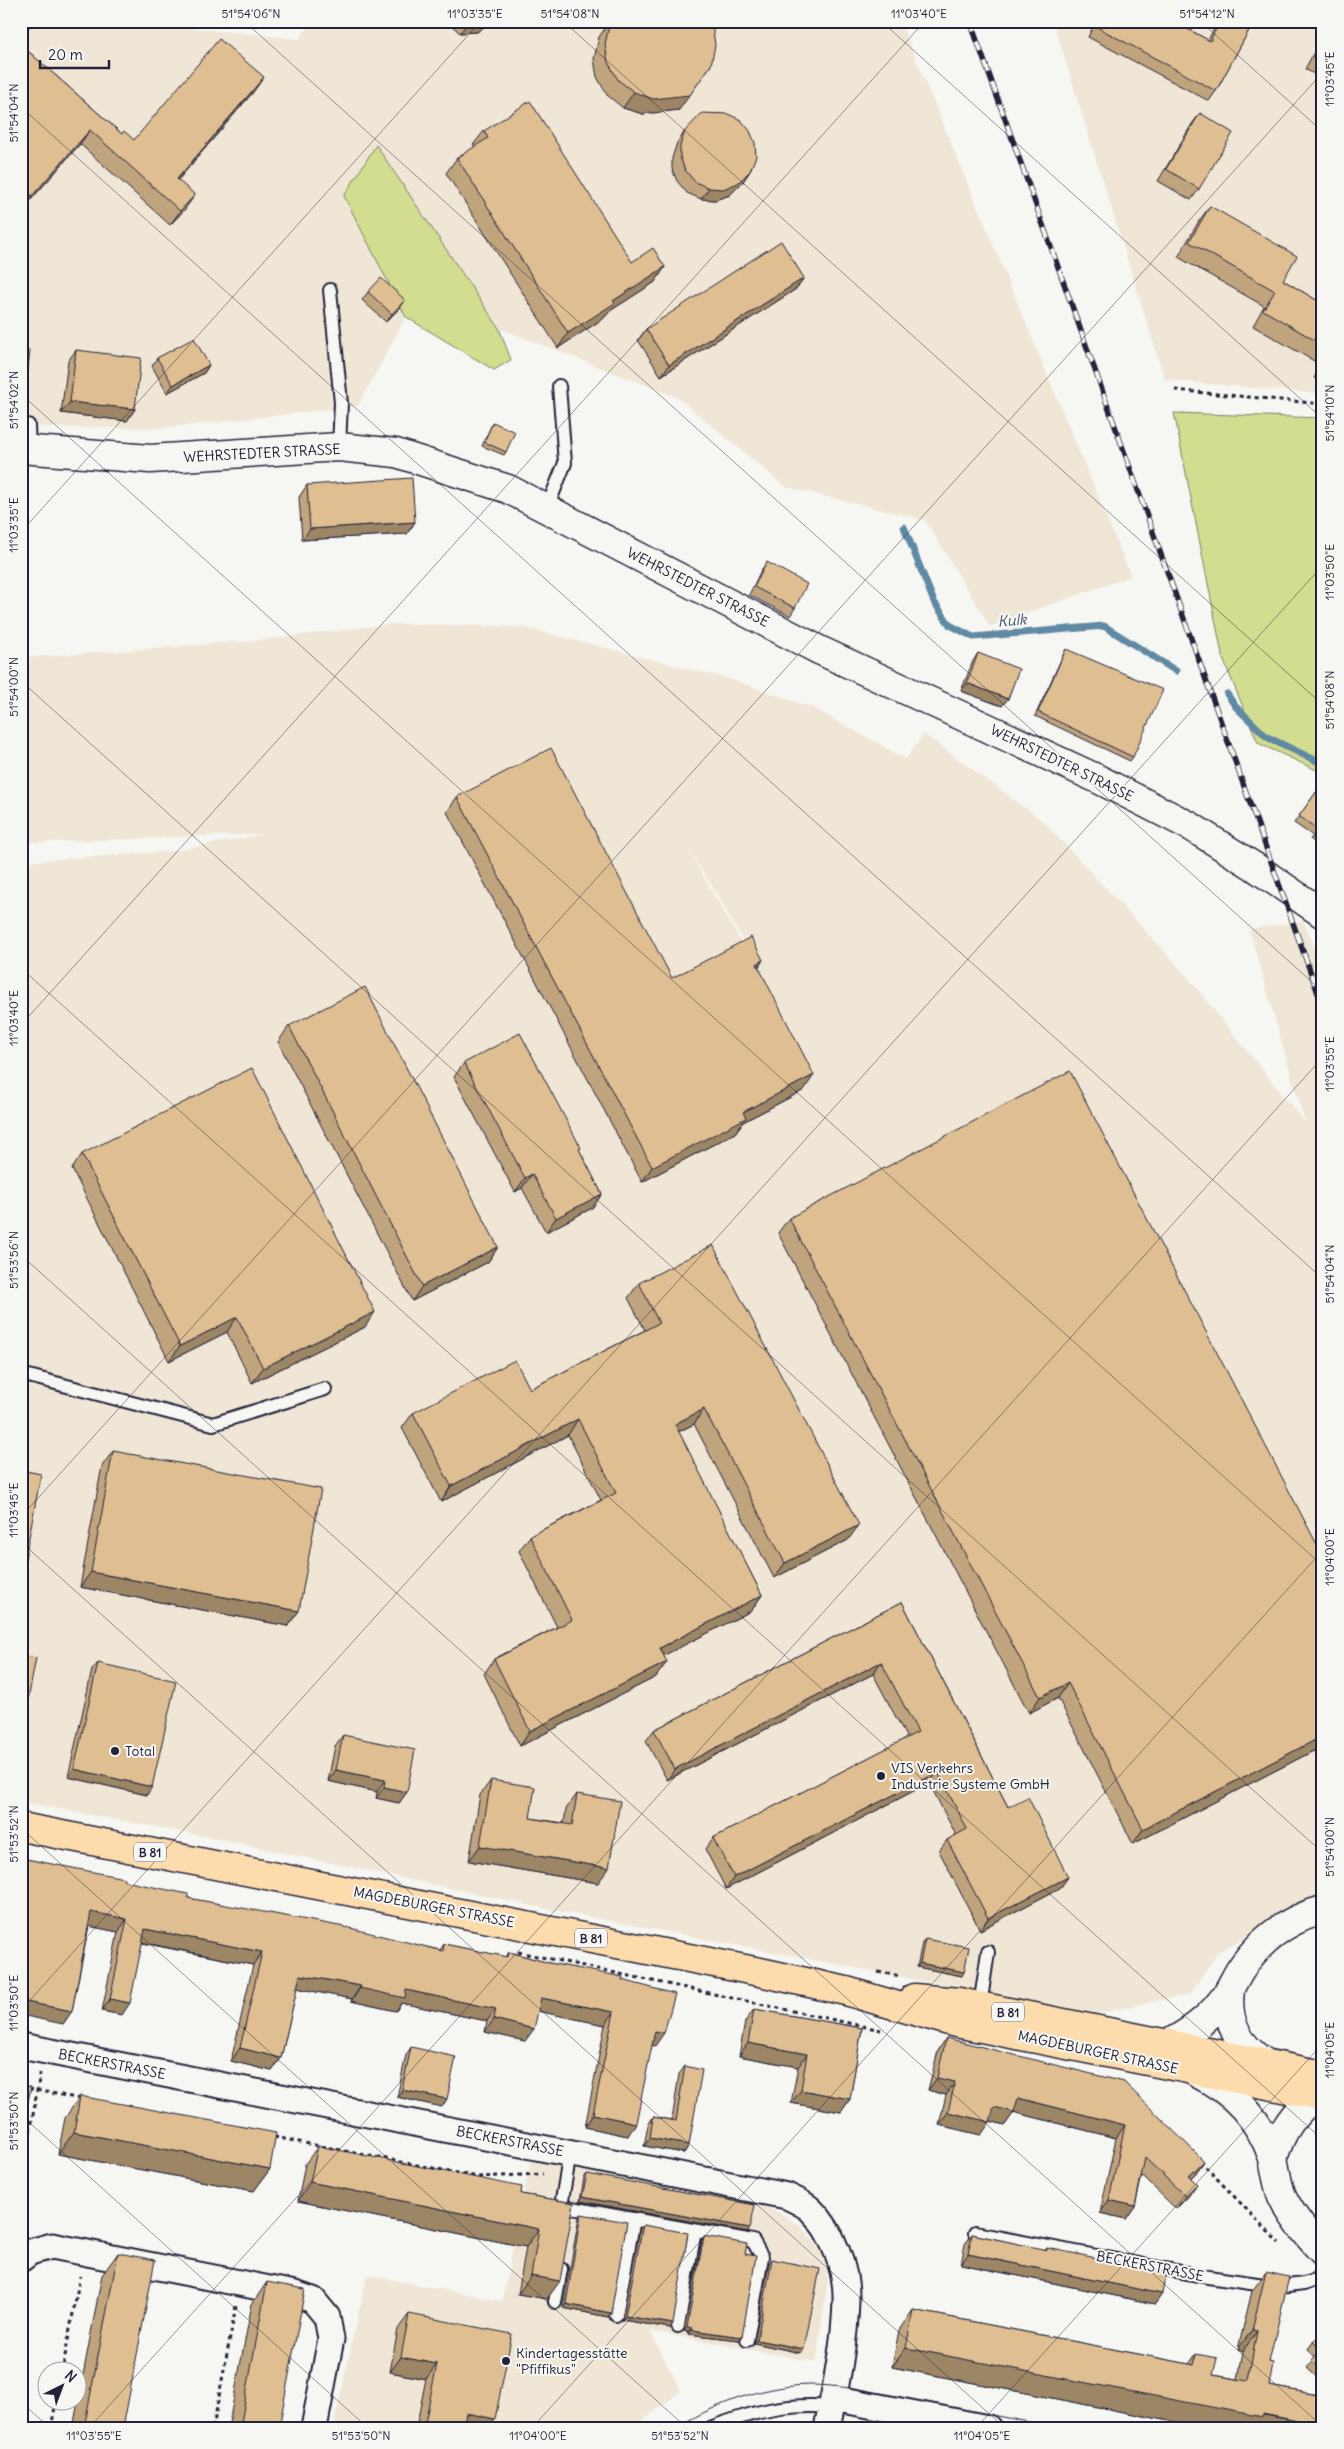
<svg xmlns="http://www.w3.org/2000/svg" width="1344" height="2449" font-family="Delius,sans-serif">
<rect width="100%" height="100%" fill="#f6f6f2"/>
<filter id="ink" filterUnits="userSpaceOnUse"><feTurbulence type="fractalNoise" baseFrequency=".02" numOctaves="2"/><feDisplacementMap in="SourceGraphic" scale="10" xChannelSelector="R" yChannelSelector="G"/><feConvolveMatrix kernelMatrix="1 2 1 2 8 2 1 2 1" color-interpolation-filters="sRGB"/></filter>
<g filter="url(#ink)">
<path fill="#efe6d5" fill-rule="evenodd" d="M21,21H183L190,28L299,39L313,21H900L1131,576L990,626L925,520L786,487L677,397L499,328L376,145L344,196L406,317L358,406L164,428L21,427Z
M1053,21H1323V394L1165,380Z
M392,624L523,627L736,681L815,709L906,759L924,734L1044,822L1186,975L1305,1123L1249,929L1303,921L1323,965V1894L1218,1952L1190,1994L1096,2014L548,1909L209,1837L21,1802V862L174,851L265,834L21,843V658L252,641ZM686,846L718,895L807,1057Z
M531,2160L760,2204L782,2214L800,2226L820,2249L828,2279L816,2362L650,2331L681,2391L632,2428H333L367,2275L502,2301Z"/>
<path fill="#d2dd90" stroke="#7a8066" d="M376,145L499,328L511,360L494,370L406,317L344,196Z
M1174,413L1323,418V773L1258,743L1223,659Z"/>
<g fill="none" stroke-linecap="round" stroke-linejoin="round">
<path stroke="#6089a4" stroke-width="7" d="M904,527L934,602L950,625L973,637L1104,626L1176,671
M1227,694L1236,707L1267,737L1323,764"/>
<defs>
<path id="service" d="M330,290L341,403L339,447
M28,425L29,450
M547,508L565,463L559,386
M21,1374L213,1424L325,1389
M980,2006L988,1952
M570,2153L561,2206L753,2241L762,2257L747,2340
M975,2233L1208,2277L1279,2287L1304,2284L1316,2280L1323,2273
M555,2302L561,2269
M616,2315L634,2219
M678,2326L695,2231
M710,2428C753,2412 785,2403 831,2407"/>
<path id="minor" d="M21,2046L787,2196C795,2200 805,2204 811,2210C832,2230 847,2270 846,2300C845,2342 836,2386 827,2428
M21,2259L30,2252L52,2246L295,2294L313,2300L327,2317L331,2339L314,2428
M833,2398L988,2428"/>
<path id="tertiary" d="M21,449L150,459L339,447L396,453L508,489L819,650L1098,779L1190,826L1255,867L1323,914
M1230,1990C1226,2021 1237,2045 1264,2062
M1169,2043C1189,2033 1206,2021 1220,2003C1229,1993 1233,1981 1240,1970C1260,1940 1288,1919 1323,1910
M1195,2072C1232,2090 1260,2119 1273,2158C1276,2171 1277,2184 1282,2196C1292,2217 1307,2235 1323,2252
M1273,2159C1281,2131 1294,2112 1317,2095"/>
<path id="primary" d="M21,1827L760,1972L846,1991L956,2023L1323,2096
M914,1998L959,2002L1323,2075"/>
</defs>
<use href="#service" stroke="#22223b" stroke-width="16"/>
<use href="#minor" stroke="#22223b" stroke-width="29"/>
<use href="#tertiary" stroke="#22223b" stroke-width="31"/>
<use href="#primary" stroke="#22223b" stroke-width="31"/>
<path stroke="#22223b" stroke-width="3" stroke-dasharray="4 4" stroke-linecap="butt" d="M1175,390L1323,404
M518,1952L881,2030
M878,1972L901,1976
M21,2087L81,2099
M274,2137L478,2177L543,2174
M1200,2161L1279,2243
M21,2187L40,2073
M62,2372L80,2276
M51,2428L56,2402
M213,2428L236,2306"/>
<use href="#service" stroke="#f6f6f2" stroke-width="12"/>
<use href="#minor" stroke="#f6f6f2" stroke-width="25"/>
<use href="#tertiary" stroke="#f6f6f2" stroke-width="28"/>
<use href="#primary" stroke="#fcdcac" stroke-width="28"/>
<path stroke="#22223b" stroke-width="1" d="M675,2428C711,2407 751,2390 793,2386C831,2382 873,2392 910,2399C960,2409 1010,2418 1060,2428"/>
<defs>
<path id="rail" d="M970,21L1323,1007
M1316,1749L1322,1761"/>
</defs>
<use href="#rail" stroke="#22223b" stroke-width="5.5"/>
<use href="#rail" stroke="#f6f6f2" stroke-width="4" stroke-dasharray="11" stroke-linecap="butt"/>
</g>
<path fill="#c0a47e" stroke="#22223b" d="M448,21H488L485,26L477,32L460,33L449,23Z
M610,21L679,110L643,114L623,108L607,95L597,77L594,59L599,37Z
M1096,21H1173L1208,40L1218,21H1254L1216,91L1209,101L1088,37Z
M1323,35V79L1305,69Z
M21,45L122,134L134,140L254,91L178,180L185,209L170,225L80,144L22,210L21,209Z
M1200,113L1199,189L1191,200L1158,181L1192,124Z
M484,131L632,262L665,267L655,282L610,311L604,318L558,348L446,173L457,158L475,147L473,145Z
M685,131L750,171L742,183L730,195L715,200L701,199L687,193L677,181L672,169V158L677,143Z
M1210,206L1283,280L1323,304V383L1314,378L1321,365L1253,326L1264,306L1178,257L1199,221Z
M796,289L661,376L638,340L646,329Z
M368,292L405,300L400,308L386,322L362,300Z
M76,350L135,409L127,421L61,413L68,361Z
M157,358L209,365L204,373L167,393L152,366Z
M493,422L506,452L504,455L482,446L491,426Z
M307,485L415,522L407,534L302,540L299,497Z
M767,562L795,608L790,616L749,595L761,570Z
M1066,649L1133,757L1130,761L1035,716L1064,653Z
M978,653L1002,706L961,691L973,661Z
M1317,791L1323,795V848L1310,839L1313,836L1294,823Z
M457,797L672,978L758,968L804,1090L743,1122L735,1133L642,1182L447,812Z
M289,1026L498,1247L488,1262L412,1301L278,1042Z
M464,1063L581,1148L579,1150L602,1194L592,1208L546,1232L522,1188L515,1192L454,1077Z
M82,1154L365,1327L252,1383L227,1332L169,1361L72,1169Z
M789,1218L1323,1746L1133,1844L1058,1698L1029,1713L778,1233Z
M639,1283L848,1540L774,1578L694,1424L678,1432L762,1595L751,1611L664,1655L656,1677L520,1746L484,1674L494,1659L557,1627L519,1551L530,1536L601,1500L568,1435L441,1502L402,1428L413,1413L530,1389L645,1330L628,1298Z
M113,1451L288,1626L80,1587L102,1466Z
M902,1602L1008,1807L1068,1877L1060,1888L980,1930L939,1851L947,1840L956,1835L929,1783L726,1889L705,1849L713,1838L907,1738L873,1674L667,1780L646,1741L654,1730Z
M98,1663L147,1795L68,1777L92,1670Z
M343,1735L407,1792L399,1803L376,1798L377,1792L328,1781L335,1746Z
M491,1780L530,1818L564,1823L566,1809L577,1794L598,1883L469,1861L480,1795Z
M21,1858L124,1881L188,1898L440,1950L444,1944L506,1957L509,1952L549,1963L622,1980L655,2046L652,2045L628,2136L585,2127L605,2025L538,2011L525,2041L485,2032L487,2021L401,2003L396,2011L351,2001L352,1999L297,1988L281,2058L272,2071L231,2061L253,1965L142,1943L122,2015L102,2011L118,1932L89,1926L72,2011L63,2024Z
M925,1939L962,1976L917,1967L922,1943Z
M754,2009L862,2028L850,2099L841,2112L791,2103L798,2067L739,2056L745,2022Z
M946,2038L1204,2161L1195,2174L1191,2178L1188,2197L1176,2209L1142,2176L1135,2206L1126,2219L1100,2213L1116,2138L1014,2112L1005,2125L990,2121L981,2135L939,2125L946,2095L928,2090L938,2051Z
M411,2047L442,2107L397,2097L406,2055Z
M685,2066L689,2145L684,2153L644,2146L648,2125L653,2117L672,2120L679,2074Z
M80,2096L270,2169L254,2191L58,2154L65,2118Z
M318,2146L521,2194L574,2203L547,2299L518,2294L526,2247L298,2201L305,2164Z
M587,2174L748,2232L580,2201L584,2178Z
M581,2214L611,2313L608,2317L563,2308L579,2217Z
M643,2225L670,2328L622,2320L640,2229Z
M972,2234L1045,2250L1047,2248L1162,2294L1155,2304L961,2264L965,2244Z
M704,2236L745,2254L742,2337L739,2340L689,2334V2332L684,2331L702,2240Z
M118,2253L123,2428H73L102,2275Z
M772,2259L801,2353L754,2343L769,2263Z
M1266,2272L1269,2362V2386L1319,2395L1323,2389V2428H1206L892,2367L899,2330L913,2310L1189,2364L1196,2354L1213,2375L1238,2379L1243,2351L1238,2349L1252,2291Z
M267,2282L279,2428H228L252,2304Z
M409,2314L490,2428H416L426,2379L390,2372L398,2329Z
M1323,2331V2383L1307,2368L1316,2357L1308,2349L1313,2342Z
M877,2421L914,2428H872Z"/>
<path fill="#9c8666" stroke="#22223b" d="M488,21L485,26L477,32L460,33L466,25Z
M711,65L679,110L643,114L623,108L634,92Z
M264,77L254,91L167,193L177,179Z
M90,130L80,144L22,210L32,196Z
M750,171L742,183L730,195L715,200L701,199L709,188Z
M195,195L185,209L170,225L180,211Z
M665,267L655,282L610,311L604,318L558,348L568,333L613,301Z
M804,278L796,289L661,376L669,365Z
M405,300L400,308L386,322L392,314Z
M209,365L204,373L167,393L173,385Z
M21,394H25L21,400Z
M70,402L135,409L127,421L61,413Z
M415,522L407,534L302,540L310,529Z
M967,683L1008,699L1002,706L961,691Z
M763,960L753,976L757,964Z
M814,1075L804,1090L743,1122L735,1133L642,1182L652,1167L743,1112Z
M532,1174L522,1188L515,1192L525,1178Z
M602,1194L592,1208L546,1232L556,1218Z
M498,1247L488,1262L412,1301L422,1286Z
M375,1312L365,1327L252,1383L263,1368Z
M237,1317L227,1332L169,1361L180,1346Z
M704,1409L694,1424L664,1439L675,1424Z
M578,1419L568,1435L441,1502L451,1486Z
M859,1525L848,1540L774,1578L785,1563Z
M91,1572L299,1611L288,1626L80,1587Z
M762,1595L751,1611L649,1663L660,1648Z
M667,1662L656,1677L520,1746L530,1731Z
M881,1662L873,1674L667,1780L675,1769Z
M1068,1683L1058,1698L1029,1713L1040,1697Z
M21,1716H25L21,1722Z
M1323,1736V1746L1133,1844L1143,1829Z
M74,1769L152,1787L147,1795L68,1777Z
M336,1770L385,1780L377,1792L328,1781Z
M938,1772L929,1783L726,1889L734,1877Z
M384,1787L407,1792L399,1803L376,1798Z
M480,1846L609,1868L598,1883L469,1861Z
M1068,1877L1060,1888L980,1930L988,1918Z
M91,1912L127,1919L118,1932L83,1925Z
M145,1929L262,1952L253,1965L136,1941Z
M920,1963L964,1972L962,1976L917,1967Z
M300,1975L361,1986L352,1999L291,1987Z
M360,1988L406,1990L496,2009L487,2021L401,2003L396,2011L351,2001Z
M541,1998L614,2012L605,2025L532,2010Z
M110,1999L130,2003L122,2015L102,2011Z
M21,2001L72,2011L63,2024L21,2015Z
M494,2019L534,2029L525,2041L485,2032Z
M655,2031L664,2033L655,2046L646,2044Z
M748,2043L807,2054L798,2067L739,2056Z
M240,2048L281,2058L272,2071L231,2061Z
M937,2078L955,2082L946,2095L928,2090Z
M402,2090L447,2099L442,2107L397,2097Z
M801,2090L850,2099L841,2112L791,2103Z
M1018,2098L1125,2125L1116,2138L1009,2111Z
M994,2107L1014,2112L1005,2125L985,2120Z
M948,2112L990,2122L981,2135L939,2125Z
M593,2114L636,2123L628,2136L585,2127Z
M74,2132L270,2169L254,2191L58,2154Z
M650,2138L689,2145L684,2153L644,2146Z
M1204,2161L1195,2174L1180,2189L1189,2176Z
M310,2182L539,2229L526,2247L298,2201Z
M1197,2184L1188,2197L1176,2209L1185,2196Z
M582,2197L750,2228L748,2232L580,2201Z
M1109,2200L1135,2206L1126,2219L1100,2213Z
M968,2254L1162,2294L1155,2304L961,2264Z
M531,2276L560,2281L547,2299L518,2294Z
M566,2304L611,2313L608,2317L563,2308Z
M625,2316L673,2324L670,2328L622,2320Z
M687,2327L692,2328L689,2332L684,2331Z
M692,2330L742,2337L739,2340L689,2334Z
M1252,2330L1257,2331L1243,2351L1238,2349Z
M757,2340L804,2349L801,2353L754,2343Z
M906,2348L1318,2425L1316,2428H1206L892,2367Z
M401,2357L437,2364L426,2379L390,2372Z
M466,2413L495,2419L490,2428H455Z"/>
<path fill="#dfbf92" stroke="#22223b" d="M461,21H486L483,24L466,25Z
M610,21H710L712,24L715,45L711,65L690,95L653,99L634,92L618,80L608,62L605,44Z
M1098,21H1173L1210,41L1220,21H1254L1216,91L1095,26Z
M219,39L264,77L177,179L195,195L180,211L90,130L32,196L21,186V45L122,134L124,131L134,140Z
M1323,39V62L1313,57Z
M530,101L632,262L653,248L665,267L613,301L615,303L568,333L457,158L488,138L484,131Z
M702,113L728,114L741,120L750,131L755,143L756,156L750,171L738,183L723,189L709,188L695,182L685,170L680,157V146L685,131Z
M1200,113L1233,133L1199,189L1166,169Z
M1210,206L1297,256L1283,280L1323,304V345L1263,310L1275,291L1189,242Z
M781,241L804,278L669,365L646,329Z
M381,278L405,300L392,314L368,292Z
M194,338L209,365L173,385L157,358Z
M21,350L30,351L25,394H21Z
M76,350L141,358L135,409L70,402Z
M493,422L515,432L506,452L484,442Z
M412,478L415,522L310,529L307,485Z
M767,562L807,584L795,608L754,587Z
M1066,649L1163,690L1133,757L1038,712Z
M978,653L1019,669L1008,699L967,683Z
M551,748L672,978L751,937L763,960L757,964L814,1075L743,1112L746,1118L652,1167L457,797Z
M1317,791L1323,795V838L1315,833L1317,829L1299,816Z
M365,987L498,1247L422,1286L289,1026Z
M520,1033L581,1148L579,1149L602,1194L556,1218L532,1174L525,1178L464,1063Z
M252,1068L375,1312L263,1368L237,1317L180,1346L82,1154Z
M1070,1071L1323,1556V1736L1143,1829L1068,1683L1040,1697L789,1218Z
M713,1245L859,1525L785,1563L704,1409L675,1424L762,1595L660,1648L667,1662L530,1731L494,1659L572,1620L530,1536L616,1493L578,1419L451,1486L413,1413L515,1360L530,1389L659,1323L639,1283Z
M113,1451L321,1489L299,1611L91,1572Z
M21,1470L41,1474L24,1564L21,1563Z
M902,1602L1008,1807L1028,1797L1068,1877L988,1918L947,1840L967,1829L938,1772L734,1877L713,1838L918,1732L881,1662L675,1769L654,1730Z
M21,1655L36,1658L25,1716H21Z
M98,1663L176,1681L152,1787L74,1769Z
M343,1735L415,1750L407,1792L384,1787L385,1780L336,1770Z
M491,1780L535,1787L530,1818L572,1825L577,1794L620,1801L609,1868L480,1846Z
M21,1858L124,1878V1881L188,1894V1898L350,1928L443,1951L444,1944L508,1957L509,1952L549,1963L623,1977L622,1980L675,1994L664,2033L655,2031L636,2123L593,2114L614,2012L541,1998L534,2029L494,2019L496,2009L406,1990L405,1998L360,1988L361,1986L300,1975L281,2058L240,2048L262,1952L145,1929L130,2003L110,1999L127,1919L91,1912L72,2011L21,2001Z
M925,1939L969,1947L964,1972L920,1963Z
M754,2009L862,2028L850,2099L801,2090L807,2054L748,2043Z
M946,2038L1124,2082L1204,2161L1189,2176L1197,2184L1185,2196L1145,2158L1135,2206L1109,2200L1125,2125L1018,2098L1014,2112L994,2107L990,2122L948,2112L955,2082L937,2078Z
M411,2047L456,2057L447,2099L402,2090Z
M685,2066L702,2070L689,2145L650,2138L653,2117L676,2121Z
M21,2085L31,2087L21,2137Z
M80,2096L276,2133L270,2169L74,2132Z
M318,2146L522,2187L521,2194L574,2203L560,2281L531,2276L539,2229L310,2182Z
M587,2174L755,2205L750,2228L582,2197Z
M581,2214L627,2222L611,2313L566,2304Z
M643,2225L688,2233L673,2324L625,2316Z
M972,2234L1047,2250V2248L1166,2272L1162,2294L968,2254Z
M704,2236L747,2244L745,2254L756,2256L742,2337L692,2330V2328L687,2327Z
M118,2253L155,2260L123,2428H84Z
M772,2259L820,2269L804,2349L757,2340Z
M1266,2272L1289,2277L1269,2362L1273,2363L1269,2386L1323,2396V2428H1317L1318,2425L1263,2414V2417L906,2348L913,2310L1194,2365L1196,2354L1217,2358L1213,2375L1248,2381L1257,2331L1252,2330Z
M267,2282L305,2289L279,2428H240Z
M409,2314L512,2334L495,2419L466,2413L463,2428H424L437,2364L401,2357Z
M1323,2331V2371L1312,2361L1322,2350L1313,2342Z
M877,2421L914,2428H876Z"/>
</g>
<path fill="none" stroke="#22223b" stroke-width="1" stroke-opacity="0.45" d="M244,21L1323,992M563,21L1323,705M881,21L1323,419M1200,21L1323,132M21,39L37,21M21,107L1323,1279M21,394L1323,1566M21,532L481,21M21,681L1323,1853M21,968L1323,2140M21,1025L925,21M21,1255L1323,2427M21,1517L1323,72M21,1542L1005,2428M21,1828L687,2428M21,2010L1323,565M21,2115L368,2428M21,2402L50,2428M89,2428L1323,1057M532,2428L1323,1550M976,2428L1323,2043"/>
<g fill="#22223b" stroke="#f6f6f2" stroke-width="2">
<circle cx="115" cy="1751" r="5"/>
<circle cx="881" cy="1776" r="5"/>
<circle cx="506" cy="2361" r="5"/>
</g>
<g text-anchor="middle" dominant-baseline="central" stroke-width="4" stroke-linejoin="round" paint-order="stroke">
<g fill="#f6f6f2" stroke="#626272" stroke-width="1">
<rect x="134" y="1842.5" width="32" height="19" rx="4"/>
<rect x="575" y="1928.5" width="32" height="19" rx="4"/>
<rect x="992" y="2002.5" width="32" height="19" rx="4"/>
</g>
<g font-size="12" font-weight="bold" fill="#22223b">
<text x="150" y="1852">B 81</text>
<text x="591" y="1938">B 81</text>
<text x="1008" y="2012">B 81</text>
</g>
<g font-size="14" fill="#22223b" stroke="#f6f6f2">
<text transform="translate(262 453) rotate(-3)">WEHRSTEDTER STRASSE</text>
<text transform="translate(698 587) rotate(27)">WEHRSTEDTER STRASSE</text>
<text transform="translate(1062 763) rotate(26)">WEHRSTEDTER STRASSE</text>
<text transform="translate(434 1907) rotate(11)">MAGDEBURGER STRASSE</text>
<text transform="translate(1098 2052) rotate(12)">MAGDEBURGER STRASSE</text>
<text transform="translate(112 2064) rotate(11)">BECKERSTRASSE</text>
<text transform="translate(510 2141) rotate(11)">BECKERSTRASSE</text>
<text transform="translate(1150 2266) rotate(11)">BECKERSTRASSE</text>
</g>
<g font-size="14" fill="#22223b" stroke="#f6f6f2" text-anchor="start">
<text x="125" y="1751">Total</text>
<text x="891" y="1768">VIS Verkehrs<tspan x="891" dy="16">Industrie Systeme GmbH</tspan></text>
<text x="516" y="2353">Kindertagesstätte<tspan x="516" dy="16">"Pfiffikus"</tspan></text>
</g>
<g font-size="15" font-style="italic" fill="#415570" stroke="#f6f6f2">
<text transform="translate(1012 620) rotate(-5)">Kulk</text>
</g>
</g>
<rect width="1344" height="2449" fill="none" stroke="#f6f6f2" stroke-width="55"/>
<g transform="translate(62 2386) rotate(42)"><circle r="24" fill="#f6f6f2" stroke="#a1a1a9"/>
<path d="M0-4L9 19L0 12L-9 19Z" fill="#22223b"/>
<text y="-8" font-size="14" font-weight="bold" text-anchor="middle" fill="#22223b">N</text>
</g>
<path d="M40 60v8h69v-8" fill="none" stroke="#22223b" stroke-width="2.5"/>
<text x="48" y="60" font-size="15" fill="#22223b" stroke="#f6f6f2" stroke-width="4" paint-order="stroke">20 m</text>
<rect x="28" y="28" width="1288" height="2394" fill="none" stroke="#22223b" stroke-width="2"/>
<g font-size="12" text-anchor="middle" fill="#22223b">
<text x="251" y="18">51°54'06"N</text>
<text x="475" y="18">11°03'35"E</text>
<text x="570" y="18">51°54'08"N</text>
<text x="919" y="18">11°03'40"E</text>
<text x="1207" y="18">51°54'12"N</text>
<text transform="translate(1330 79) rotate(-90)" y="4">11°03'45"E</text>
<text transform="translate(14 113) rotate(-90)" y="4">51°54'04"N</text>
<text transform="translate(14 400) rotate(-90)" y="4">51°54'02"N</text>
<text transform="translate(1330 413) rotate(-90)" y="4">51°54'10"N</text>
<text transform="translate(14 525) rotate(-90)" y="4">11°03'35"E</text>
<text transform="translate(1330 572) rotate(-90)" y="4">11°03'50"E</text>
<text transform="translate(14 687) rotate(-90)" y="4">51°54'00"N</text>
<text transform="translate(1330 700) rotate(-90)" y="4">51°54'08"N</text>
<text transform="translate(14 1018) rotate(-90)" y="4">11°03'40"E</text>
<text transform="translate(1330 1064) rotate(-90)" y="4">11°03'55"E</text>
<text transform="translate(14 1260) rotate(-90)" y="4">51°53'56"N</text>
<text transform="translate(1330 1274) rotate(-90)" y="4">51°54'04"N</text>
<text transform="translate(14 1510) rotate(-90)" y="4">11°03'45"E</text>
<text transform="translate(1330 1557) rotate(-90)" y="4">11°04'00"E</text>
<text transform="translate(14 1834) rotate(-90)" y="4">51°53'52"N</text>
<text transform="translate(1330 1847) rotate(-90)" y="4">51°54'00"N</text>
<text transform="translate(14 2003) rotate(-90)" y="4">11°03'50"E</text>
<text transform="translate(1330 2050) rotate(-90)" y="4">11°04'05"E</text>
<text transform="translate(14 2121) rotate(-90)" y="4">51°53'50"N</text>
<text x="94" y="2440">11°03'55"E</text>
<text x="361" y="2440">51°53'50"N</text>
<text x="538" y="2440">11°04'00"E</text>
<text x="680" y="2440">51°53'52"N</text>
<text x="982" y="2440">11°04'05"E</text>
</g>
</svg>
